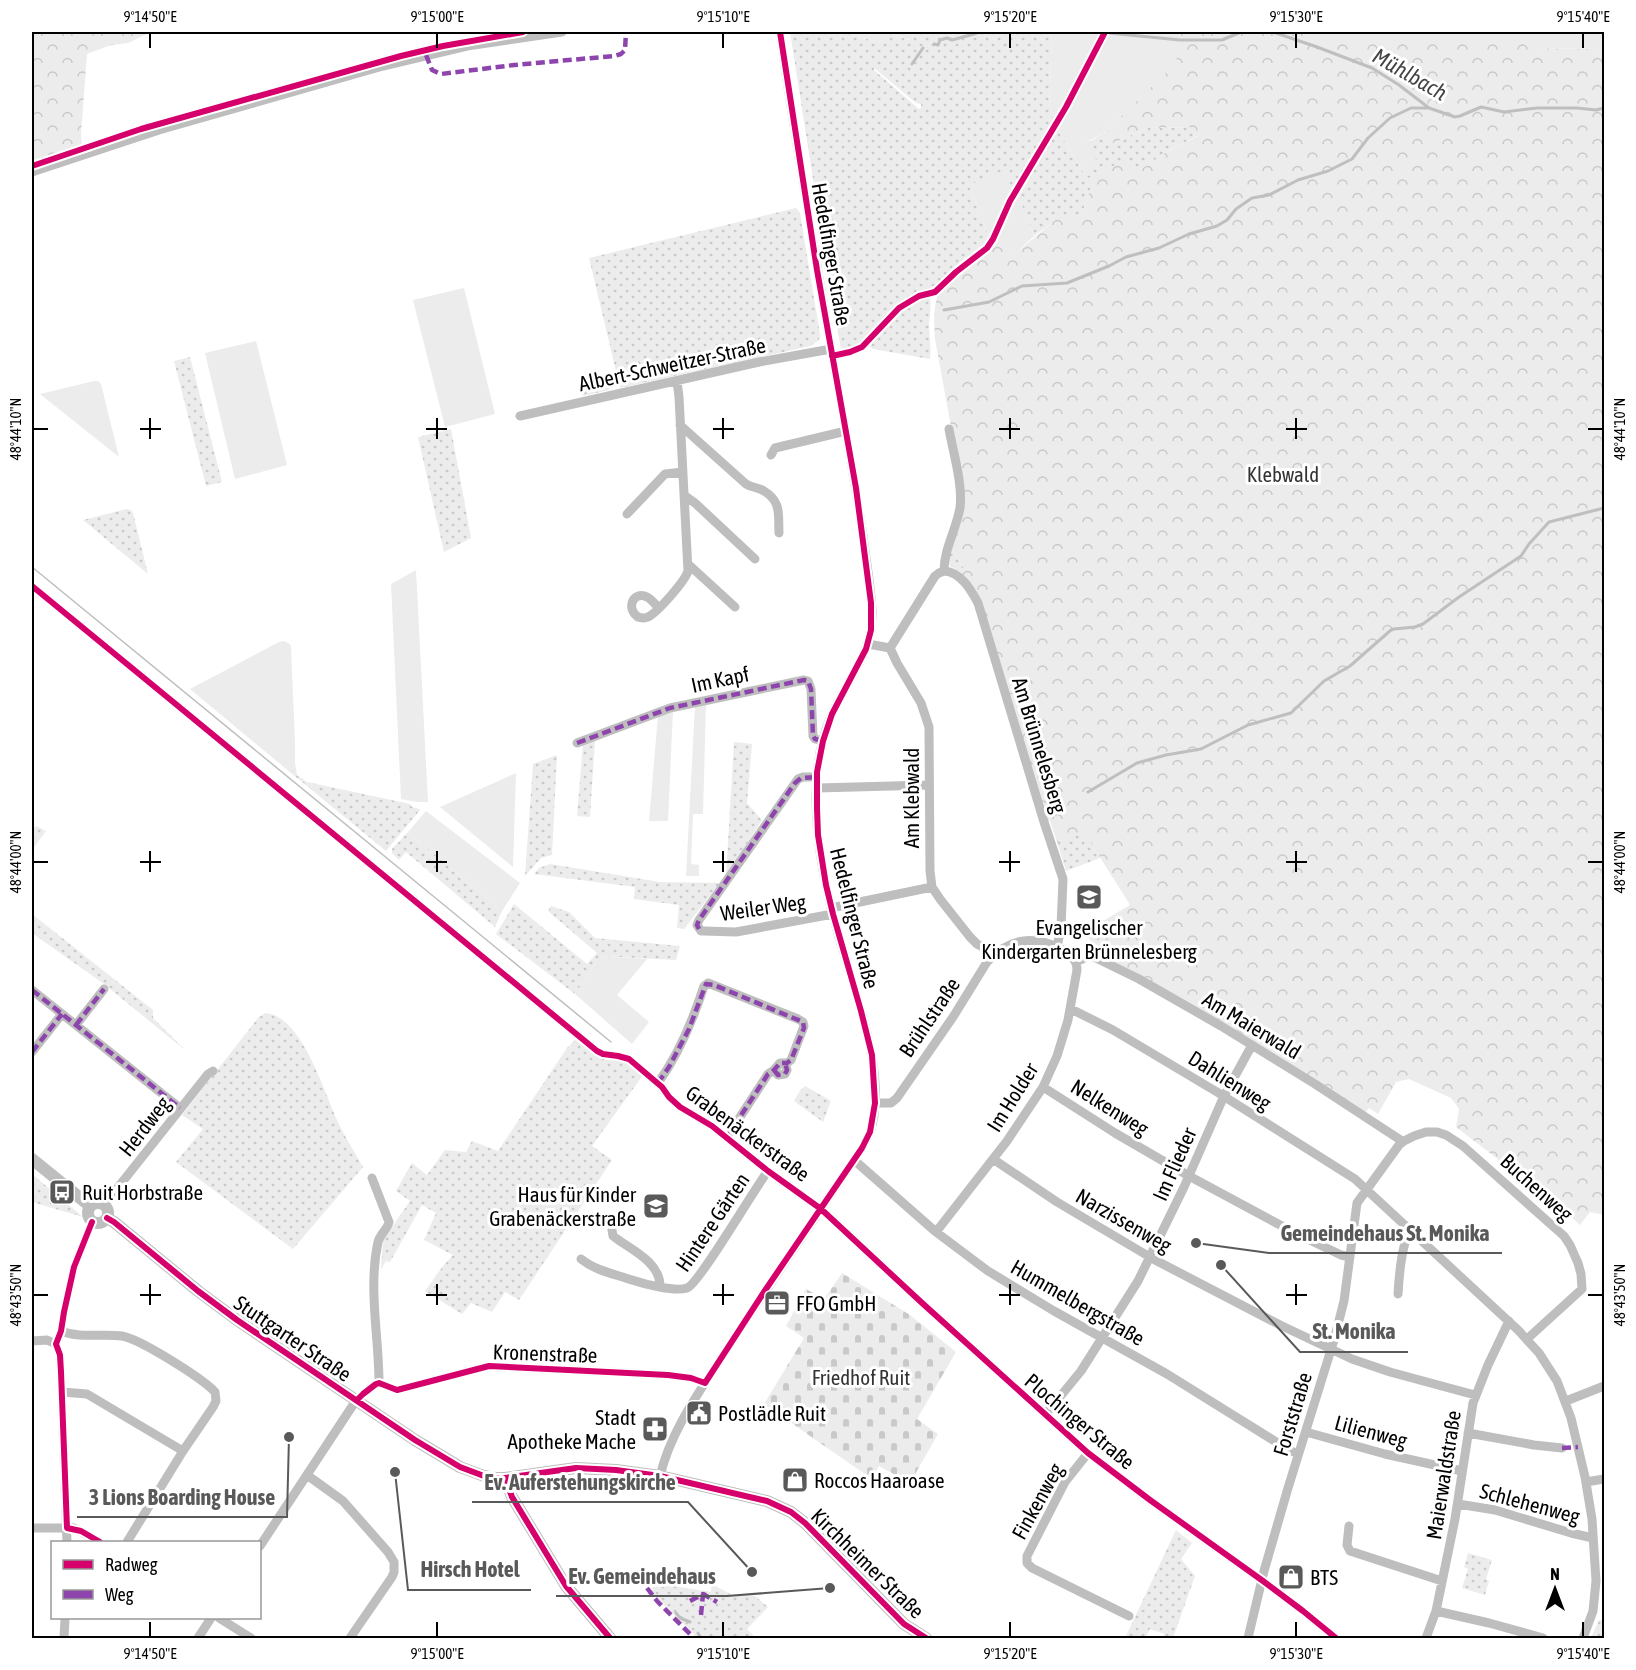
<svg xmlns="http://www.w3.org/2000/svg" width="1636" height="1670" font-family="'Asap Condensed',sans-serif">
<defs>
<pattern id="grass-dots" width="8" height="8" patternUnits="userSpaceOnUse" patternTransform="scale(1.5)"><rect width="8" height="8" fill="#ececec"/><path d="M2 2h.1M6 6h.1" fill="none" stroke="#c9c9c9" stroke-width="1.8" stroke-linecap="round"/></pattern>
<pattern id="forest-crowns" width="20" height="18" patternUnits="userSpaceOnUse" patternTransform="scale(1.5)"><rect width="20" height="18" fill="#ececec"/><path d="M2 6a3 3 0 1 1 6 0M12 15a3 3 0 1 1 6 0" fill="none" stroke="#c9c9c9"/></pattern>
<pattern id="cemetery-stones" width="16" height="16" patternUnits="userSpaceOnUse" patternTransform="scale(1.5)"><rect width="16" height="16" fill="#ececec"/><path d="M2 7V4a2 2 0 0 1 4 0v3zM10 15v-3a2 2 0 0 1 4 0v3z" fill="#c9c9c9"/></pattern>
</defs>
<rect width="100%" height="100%" fill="#fff"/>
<path fill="url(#grass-dots)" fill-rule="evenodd" d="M790,32H845L881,43L887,32L909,40L914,32H1052L1049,110L1062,137L1084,173L1087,143L1104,133L1113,143L1148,128L1194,127L1199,135L1165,153L1140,170L1087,179L1091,188L1081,216L1060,217L1034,236L1018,196L1013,192L1012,187L969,185L990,240L978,253L928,290C933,304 929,315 929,329C930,339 931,349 930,359L873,349L865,342L856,347L841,350L826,262ZM874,68L916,103L921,104V108L919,109L874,70Z
M796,208L800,213L820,334C821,342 814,342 811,346L620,388L589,258Z
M190,357L222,482L206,486L174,361Z
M606,377L609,390L583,396L581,385L585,378Z
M451,429L471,538L444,552L418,437Z
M127,509L131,510L133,513L148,574L83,520Z
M950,549C957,555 958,561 964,568L961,573L948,564Z
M595,740L590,817L577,816L583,744Z
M734,742L752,744L747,803L762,820L726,876Z
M557,755L552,855L541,858L525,876L533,764Z
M295,763L297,775L307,782L410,804L412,807L420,809V810L386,851L291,773Z
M36,826L46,831L32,850V831Z
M408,832L502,911L495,927L406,852L399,860L392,853V849Z
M1085,832L1100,858L1066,871L1057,842Z
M550,864L660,882L720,883L684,929L677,928L679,905L634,899L635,887L534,874L539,868Z
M514,904L587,964L597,953L548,911L551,906L569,912L595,938L680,946L676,960L600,956L575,994L496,934Z
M32,914L153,1010V1018L185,1050L104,984L32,933Z
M265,1013C302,1015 324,1093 338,1122C345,1138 355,1152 363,1167L293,1249L176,1162L203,1129L182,1115L258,1018Z
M577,1038L600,1058L624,1059L643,1075L592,1146L612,1160L519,1300L505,1292L492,1312L471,1303L462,1314L425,1291L443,1266L453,1255L424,1240L436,1213L422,1205L390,1262L386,1261L381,1269L383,1240L410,1201L396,1191L412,1163L427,1175L445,1150L466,1152L472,1141L498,1151L567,1048Z
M805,1086L831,1101L823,1122L794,1101L799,1092Z
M32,1174L83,1217L32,1202Z
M1176,1530L1192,1543L1181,1559L1195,1576L1173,1638H1163L1164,1634L1150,1629L1145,1638H1125Z
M1468,1553L1492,1560L1486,1579L1489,1581L1485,1595L1462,1588L1468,1569L1464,1567Z
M665,1577H667V1585L711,1592L712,1584L732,1595L755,1596L768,1607L747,1629L756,1638H698L652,1593L653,1587Z
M1599,1620H1604V1638H1591Z"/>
<path fill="url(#forest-crowns)" d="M32,32H151L128,43L111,45L87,54L81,134L82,148L32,165Z
M1200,32H1296L1313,37H1515L1531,48L1604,49V1215L1590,1212L1580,1225L1553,1200L1548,1204L1495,1157L1456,1127L1459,1109L1451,1098L1409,1079L1396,1082L1378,1114L1369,1108L1364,1114L1092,953L1090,939L1081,934L1130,905C1115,880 1099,857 1085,833L1057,842L1050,821L1047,820L981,601L961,573L964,568C958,561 957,555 950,549L960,476L935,339C934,325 933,306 939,292C941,288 945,285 948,282C963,268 981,258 993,241L1016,253L1060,216H1081L1091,188L1086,179L1121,162L1140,170L1165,153L1198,136L1194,127L1148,128L1113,143L1104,133L1175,63L1181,33Z"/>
<path fill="url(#cemetery-stones)" d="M842,1273L910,1315L956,1352L917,1419L938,1434L910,1483L879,1466L872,1479L764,1404L804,1338L786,1326L806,1289L824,1299Z"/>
<path fill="#ececec" d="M845,32H914L910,40L887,32L881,43Z
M1052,32H1200L1181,33L1176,63L1104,133L1087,142L1099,165L1084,173L1062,137L1049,110Z
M1296,32H1604V49L1530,48L1515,37H1313Z
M1005,170L1013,192L1018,196L1034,236L1016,253L990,240L969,185Z
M464,288L495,414L445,427L413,300Z
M256,341L287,465L235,479L205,353Z
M94,381H98L101,384L119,457L40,394Z
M416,570L428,802H417L401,799L391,584Z
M284,641L290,644L291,647L295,743V763L291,773L190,689L279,642Z
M706,704L703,814H693L691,864L699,865V876H686L695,706Z
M673,710L668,821H649L658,715Z
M516,773L513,867L440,807Z
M426,811L520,883L502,911L408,832Z
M600,956L647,959L617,995L649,1022L632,1044L575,994Z"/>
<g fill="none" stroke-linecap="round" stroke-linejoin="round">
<path stroke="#bfbfbf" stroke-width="3" d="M1273,32L1317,47L1372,68L1399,85L1429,108L1455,117L1460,116L1481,107L1504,112L1537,108H1577L1596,110L1604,108
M1109,33L1180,40H1222L1241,32
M934,44L938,45L940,40L947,38L952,40L974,34L979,32
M912,64L923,48
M944,310L989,302L1022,286L1067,283L1109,266L1126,257L1159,248L1189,234L1217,226L1227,220L1236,209L1252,198L1269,195L1298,180L1328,171L1352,159L1368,138L1390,118L1411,108H1429
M1088,792L1137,763L1166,755L1201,749L1248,725L1291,713L1324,681L1350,666L1391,630L1394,629L1415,627L1423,624L1459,597L1521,556L1529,544L1549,522L1604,508
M676,1613L680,1618L690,1622
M698,1633L701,1638"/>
<path stroke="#bebebe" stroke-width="9" d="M32,172L159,130L383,66L467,46L562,32
M520,416L759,362L831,349
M680,425L746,484C752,488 758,487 764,491C782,502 778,515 779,533
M771,455L775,448L846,431
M685,496L695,503L755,559
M627,514L665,474L683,472
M688,564L735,607
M944,571C961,572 971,590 978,603L1044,822L1063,879L1061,927L1057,947
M944,571C944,549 956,530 960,508C963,484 953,452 949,429
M658,607C655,604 651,599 647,597C634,590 625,608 638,617C642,618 644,619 648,617C658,612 685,581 688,571L679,397L677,381
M868,644L890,648L897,663L921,703L929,727L930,871L932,887L940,899L970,937L977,944L994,953
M890,648L935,576L939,573L944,571
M577,743L670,708L804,680L808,681L811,689L813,736L815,739L823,741
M817,777H803L798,779L699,920L697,925L701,931H704L736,932L833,914
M817,788L929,785
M831,908L932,887
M1076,962L1087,957H1094L1139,979L1221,1026L1315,1084L1402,1141
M32,990L180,1108
M1071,1009L1113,1030L1217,1092L1355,1179L1518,1330L1539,1353L1557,1381L1571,1418L1585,1477L1592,1519L1596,1581L1593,1611L1583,1638
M76,1025L104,989
M32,1052L62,1014
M774,1070L778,1075L785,1074L787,1070L785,1063
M1043,1087L1115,1133L1189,1176L1295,1233L1341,1255L1350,1257
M875,1103H891L897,1098L953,1017L987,962C1008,938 1034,935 1061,949C1070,954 1077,959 1077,970L1068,1020L1057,1056L1043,1087L1007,1141L936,1232
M727,1137L768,1074L774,1070L780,1063H787L791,1060L804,1026L803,1022L798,1019L708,983L704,986C693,1020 679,1054 658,1083L669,1097L680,1107L712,1126L768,1171L825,1212L921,1302L1088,1453L1150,1500L1263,1581L1303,1611L1336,1638
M993,1159L1057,1202L1155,1260L1280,1325L1352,1359L1390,1372L1475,1395
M854,1160L936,1232L988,1271L1054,1311L1167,1374L1289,1450L1298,1454
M372,1178L389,1222C387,1230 380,1234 378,1242C368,1288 379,1337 379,1383
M104,1205L208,1074L213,1071
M612,1230L613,1236C629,1249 660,1261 660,1286
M581,1259C596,1271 615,1274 632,1280C644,1284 675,1292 687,1288C699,1284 754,1189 768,1171
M1398,1294C1399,1277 1401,1245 1410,1231
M61,1331C81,1339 102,1333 122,1336C140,1339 202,1378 215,1392L216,1401L213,1407L183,1451L127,1542
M32,1341L47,1340L56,1344
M62,1392L87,1394L183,1451
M1566,1401L1604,1386
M1045,1415L1081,1371L1138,1281L1184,1187L1224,1096L1252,1045
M1306,1432L1385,1454L1462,1471
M1468,1433L1534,1445L1562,1448
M1088,1453L1065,1482L1027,1556V1563L1032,1568L1129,1616
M307,1475L343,1501L388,1552L394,1562V1572L392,1577L350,1638
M660,1476C671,1430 700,1391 725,1352C770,1283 817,1216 862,1148C865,1143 868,1138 870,1132C888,1080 857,998 842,947C831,911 822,873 818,835C814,796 815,753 831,716C847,679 873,654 872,611C871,586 866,561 863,536C854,476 843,415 832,355C814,247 795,140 780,32
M1586,1482L1604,1479
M1458,1504L1495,1510L1571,1533L1593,1538
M1349,1526L1347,1545L1350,1551L1442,1581
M32,1528H74L100,1542
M67,1542L61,1372L60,1355L56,1344L61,1331L64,1312L74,1267L92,1222
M260,1546L353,1405L363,1394L376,1384L379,1383L397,1390L489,1366L668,1375L691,1378L705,1383
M1436,1611L1489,1623L1543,1638
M219,1618L251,1638
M64,1638L65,1618
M198,1638L211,1618
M1248,1638L1264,1571L1288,1488L1334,1340L1344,1301L1357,1203L1399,1145L1404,1141L1414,1136L1426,1132H1437L1446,1135L1463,1146L1564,1236L1570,1245L1578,1263L1581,1274L1582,1289L1527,1339
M1426,1638L1436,1611L1455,1519L1473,1403L1488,1365L1509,1321"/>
<path stroke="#bebebe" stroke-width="12" d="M32,1159L90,1206
M88 1213a10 10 0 1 1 20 0a10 10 0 1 1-20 0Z
M107,1218L114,1222L198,1291L237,1320L415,1440L460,1467L484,1476L495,1478H505L576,1468L616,1470L660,1476L767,1501L791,1512L805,1523L904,1624L926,1638
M505,1478L512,1497L566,1586L610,1638"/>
<path stroke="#bebebe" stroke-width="1.5" d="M32,567L611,1042"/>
<path stroke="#8e44ad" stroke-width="4.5" stroke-dasharray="9 4.5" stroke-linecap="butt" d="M426,55L432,70L441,74L514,65L614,56L621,54L625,50L626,32
M577,743L670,708L804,680L808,681L811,689L813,736L815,739L823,741
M699,929L697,925L699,920L795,783L801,778L817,777
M32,990L180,1108
M76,1025L104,989
M32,1052L62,1014
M774,1070L778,1075L785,1074L787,1070L785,1063
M658,1083L669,1067L689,1029L706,984L714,985L803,1022L804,1028L791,1060L787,1063H780L774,1070L768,1074L727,1137
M1562,1448L1578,1447
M647,1588L657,1601L694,1638
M690,1601L703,1594L717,1602
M701,1615L703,1594"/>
<defs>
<path id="cycleway" d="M32,166L141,129L401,56L443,46L523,32
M832,356L850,352L862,347L899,308L919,296L935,292L956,272L987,248L993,239L1010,201L1066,107L1105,32
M32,586L172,701L597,1051L603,1054L618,1056L629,1059L662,1087L669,1097L680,1107L712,1126L768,1171L821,1209L921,1302L1088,1453L1150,1500L1263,1581L1303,1611L1336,1638
M107,1218L114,1222L198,1291L237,1320L415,1440L460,1467L484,1476L495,1478H505L576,1468L616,1470L660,1476L767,1501L791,1512L805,1523L904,1624L926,1638
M92,1222L74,1267L64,1312L61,1331L56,1344L60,1355L61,1372L67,1528L81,1531L100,1542
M357,1400L363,1394L376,1384L379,1383L397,1390L489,1366L668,1375L691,1378L705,1383L766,1289L862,1148L870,1132L875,1103L872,1055L861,1011L833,914L826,885L818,835L817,808V772L823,741L832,714L866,649L871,630V603L856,488L817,270L780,32
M505,1478L512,1497L566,1586L610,1638"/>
</defs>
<use href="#cycleway" stroke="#fff" stroke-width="10"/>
<use href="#cycleway" stroke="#d6006c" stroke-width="6"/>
</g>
<path fill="none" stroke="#000" stroke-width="2" d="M150,33V48M437,33V48M723,33V48M1010,33V48M1296,33V48M1583,33V48M150,418V439M437,418V439M723,418V439M1010,418V439M1296,418V439M33,429H48M140,429H161M426,429H447M713,429H734M999,429H1020M1286,429H1307M1588,429H1603M150,851V872M437,851V872M723,851V872M1010,851V872M1296,851V872M33,862H48M140,862H161M426,862H447M713,862H734M999,862H1020M1286,862H1307M1588,862H1603M150,1284V1305M437,1284V1305M723,1284V1305M1010,1284V1305M1296,1284V1305M33,1295H48M140,1295H161M426,1295H447M713,1295H734M999,1295H1020M1286,1295H1307M1588,1295H1603M150,1622V1637M437,1622V1637M723,1622V1637M1010,1622V1637M1296,1622V1637M1583,1622V1637"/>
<defs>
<symbol id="school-square" viewBox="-11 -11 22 22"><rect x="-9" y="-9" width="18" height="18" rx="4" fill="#595959" stroke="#fff"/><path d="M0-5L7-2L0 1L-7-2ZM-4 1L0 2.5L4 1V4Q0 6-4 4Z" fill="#fff"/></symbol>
<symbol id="bus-square" viewBox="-11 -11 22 22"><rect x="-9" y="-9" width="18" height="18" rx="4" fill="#595959" stroke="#fff"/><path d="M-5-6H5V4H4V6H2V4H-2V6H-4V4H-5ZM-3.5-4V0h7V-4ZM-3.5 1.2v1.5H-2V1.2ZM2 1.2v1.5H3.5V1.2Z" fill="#fff"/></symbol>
<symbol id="office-square" viewBox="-11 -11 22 22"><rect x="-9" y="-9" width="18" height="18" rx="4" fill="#595959" stroke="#fff"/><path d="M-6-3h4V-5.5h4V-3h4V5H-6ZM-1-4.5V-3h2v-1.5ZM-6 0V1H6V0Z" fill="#fff"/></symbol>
<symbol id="civic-square" viewBox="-11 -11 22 22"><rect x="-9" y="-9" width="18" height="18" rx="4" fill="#595959" stroke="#fff"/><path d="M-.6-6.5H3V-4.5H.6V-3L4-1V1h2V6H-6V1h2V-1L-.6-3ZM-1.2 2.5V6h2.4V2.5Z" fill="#fff"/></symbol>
<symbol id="pharmacy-square" viewBox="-11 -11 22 22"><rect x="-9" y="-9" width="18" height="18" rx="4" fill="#595959" stroke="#fff"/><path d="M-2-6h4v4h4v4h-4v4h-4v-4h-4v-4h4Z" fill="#fff"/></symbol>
<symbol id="shop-square" viewBox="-11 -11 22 22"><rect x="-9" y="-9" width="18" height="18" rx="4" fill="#595959" stroke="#fff"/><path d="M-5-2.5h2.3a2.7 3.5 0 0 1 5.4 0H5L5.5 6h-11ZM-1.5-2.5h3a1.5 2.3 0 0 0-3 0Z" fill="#fff"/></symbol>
</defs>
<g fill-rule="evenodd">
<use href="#school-square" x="1074" y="882" width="30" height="30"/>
<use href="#bus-square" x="47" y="1177" width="30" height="30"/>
<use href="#school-square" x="641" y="1191" width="30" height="30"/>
<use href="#office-square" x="762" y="1288" width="30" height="30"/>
<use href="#civic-square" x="684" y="1398" width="30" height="30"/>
<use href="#pharmacy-square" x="640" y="1414" width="30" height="30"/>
<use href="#shop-square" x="780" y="1465" width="30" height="30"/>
<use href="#shop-square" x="1276" y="1562" width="30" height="30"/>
</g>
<g text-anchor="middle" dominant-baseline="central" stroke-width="6" stroke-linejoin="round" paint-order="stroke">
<g font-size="21" fill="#000" stroke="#fff">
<text transform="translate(832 254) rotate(80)">Hedelfinger Straße</text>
<text transform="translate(672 364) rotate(-12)">Albert-Schweitzer-Straße</text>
<text transform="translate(720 679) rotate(-12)">Im Kapf</text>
<text transform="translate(1040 745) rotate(73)">Am Brünnelesberg</text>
<text transform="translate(911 798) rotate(-90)">Am Klebwald</text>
<text transform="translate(763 907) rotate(-8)">Weiler Weg</text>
<text transform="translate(855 918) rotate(76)">Hedelfinger Straße</text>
<text transform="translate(929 1017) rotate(-56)">Brühlstraße</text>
<text transform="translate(1252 1025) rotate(31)">Am Maierwald</text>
<text transform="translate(1230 1080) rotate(32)">Dahlienweg</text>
<text transform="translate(1012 1097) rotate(-58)">Im Holder</text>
<text transform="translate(1110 1107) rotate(32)">Nelkenweg</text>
<text transform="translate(144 1126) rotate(-52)">Herdweg</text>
<text transform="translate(748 1133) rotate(36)">Grabenäckerstraße</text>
<text transform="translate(1174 1164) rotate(-66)">Im Flieder</text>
<text transform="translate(1537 1187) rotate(42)">Buchenweg</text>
<text transform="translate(1124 1220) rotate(30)">Narzissenweg</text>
<text transform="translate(712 1222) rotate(-56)">Hintere Gärten</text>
<text transform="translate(1078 1302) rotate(30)">Hummelbergstraße</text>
<text transform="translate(293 1338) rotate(34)">Stuttgarter Straße</text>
<text transform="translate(545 1353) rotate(2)">Kronenstraße</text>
<text transform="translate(1292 1414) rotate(-73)">Forststraße</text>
<text transform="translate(1080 1421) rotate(40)">Plochinger Straße</text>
<text transform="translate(1371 1431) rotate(15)">Lilienweg</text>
<text transform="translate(1443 1475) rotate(-81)">Maierwaldstraße</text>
<text transform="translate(1037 1501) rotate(-61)">Finkenweg</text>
<text transform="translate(1530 1503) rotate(15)">Schlehenweg</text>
<text transform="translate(868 1563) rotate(44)">Kirchheimer Straße</text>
</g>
<g font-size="21" fill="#333" stroke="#fff">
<text x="1283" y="474">Klebwald</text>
<text x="861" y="1377">Friedhof Ruit</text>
</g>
<g font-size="21" fill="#000" stroke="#fff" text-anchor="start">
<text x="1089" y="927" text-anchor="middle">Evangelischer<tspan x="1089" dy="24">Kindergarten Brünnelesberg</tspan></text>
<text x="82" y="1192">Ruit Horbstraße</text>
<text x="636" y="1194" text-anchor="end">Haus für Kinder<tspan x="636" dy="24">Grabenäckerstraße</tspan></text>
<text x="796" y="1303">FFO GmbH</text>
<text x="718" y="1413">Postlädle Ruit</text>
<text x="636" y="1417" text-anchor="end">Stadt<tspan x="636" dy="24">Apotheke Mache</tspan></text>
<text x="814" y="1480">Roccos Haaroase</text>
<text x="1310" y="1577">BTS</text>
</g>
<g font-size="22" font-style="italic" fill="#444" stroke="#fff">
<text transform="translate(1410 74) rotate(30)">Mühlbach</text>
</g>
</g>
<path fill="none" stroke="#595959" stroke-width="2" d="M1196 1243L1269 1253H1502M1221 1265L1300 1352H1408M752 1572L688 1502H472M289 1437L287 1517H77M395 1472L408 1590H531M830 1588L727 1596H556"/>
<g fill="#595959" stroke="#fff" stroke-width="2">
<circle cx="1196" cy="1243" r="6"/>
<circle cx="1221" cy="1265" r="6"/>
<circle cx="752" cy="1572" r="6"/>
<circle cx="289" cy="1437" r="6"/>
<circle cx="395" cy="1472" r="6"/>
<circle cx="830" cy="1588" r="6"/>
</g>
<g font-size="22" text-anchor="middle" font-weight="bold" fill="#595959" stroke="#fff" stroke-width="6" stroke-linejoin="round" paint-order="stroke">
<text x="1385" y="1241">Gemeindehaus St. Monika</text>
<text x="1354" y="1339">St. Monika</text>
<text x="580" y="1490">Ev. Auferstehungskirche</text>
<text x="182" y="1505">3 Lions Boarding House</text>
<text x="470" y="1577">Hirsch Hotel</text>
<text x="642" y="1584">Ev. Gemeindehaus</text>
</g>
<rect width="1636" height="1670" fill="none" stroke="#ffffff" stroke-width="66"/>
<rect x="51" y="1541" width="210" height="78" fill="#ffffff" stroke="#999999" stroke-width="1.5"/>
<rect x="63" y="1560" width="30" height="9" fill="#d6006c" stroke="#999999" stroke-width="1.5"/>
<text x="105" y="1571" font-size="18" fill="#000000">Radweg</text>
<rect x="63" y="1590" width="30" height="9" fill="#8e44ad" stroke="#999999" stroke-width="1.5"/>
<text x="105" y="1601" font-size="18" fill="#000000">Weg</text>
<g transform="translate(1555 1589)" stroke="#ffffff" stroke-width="4.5" paint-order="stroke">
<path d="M0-4.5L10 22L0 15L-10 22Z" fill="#000000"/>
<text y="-9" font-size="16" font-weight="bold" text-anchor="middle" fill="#000000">N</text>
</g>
<rect x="33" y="33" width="1570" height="1604" fill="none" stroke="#000" stroke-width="2"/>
<g font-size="15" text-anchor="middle" fill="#000">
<text x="150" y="22">9°14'50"E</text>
<text x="437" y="22">9°15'00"E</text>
<text x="723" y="22">9°15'10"E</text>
<text x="1010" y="22">9°15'20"E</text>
<text x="1296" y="22">9°15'30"E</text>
<text x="1583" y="22">9°15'40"E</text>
<text transform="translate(16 429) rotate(-90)" y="5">48°44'10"N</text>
<text transform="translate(1620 429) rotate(-90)" y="5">48°44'10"N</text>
<text transform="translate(16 862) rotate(-90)" y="5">48°44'00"N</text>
<text transform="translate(1620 862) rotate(-90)" y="5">48°44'00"N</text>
<text transform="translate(16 1295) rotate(-90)" y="5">48°43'50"N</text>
<text transform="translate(1620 1295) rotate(-90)" y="5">48°43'50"N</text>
<text x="150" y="1659">9°14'50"E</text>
<text x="437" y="1659">9°15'00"E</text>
<text x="723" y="1659">9°15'10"E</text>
<text x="1010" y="1659">9°15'20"E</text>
<text x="1296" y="1659">9°15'30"E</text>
<text x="1583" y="1659">9°15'40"E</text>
</g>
</svg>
